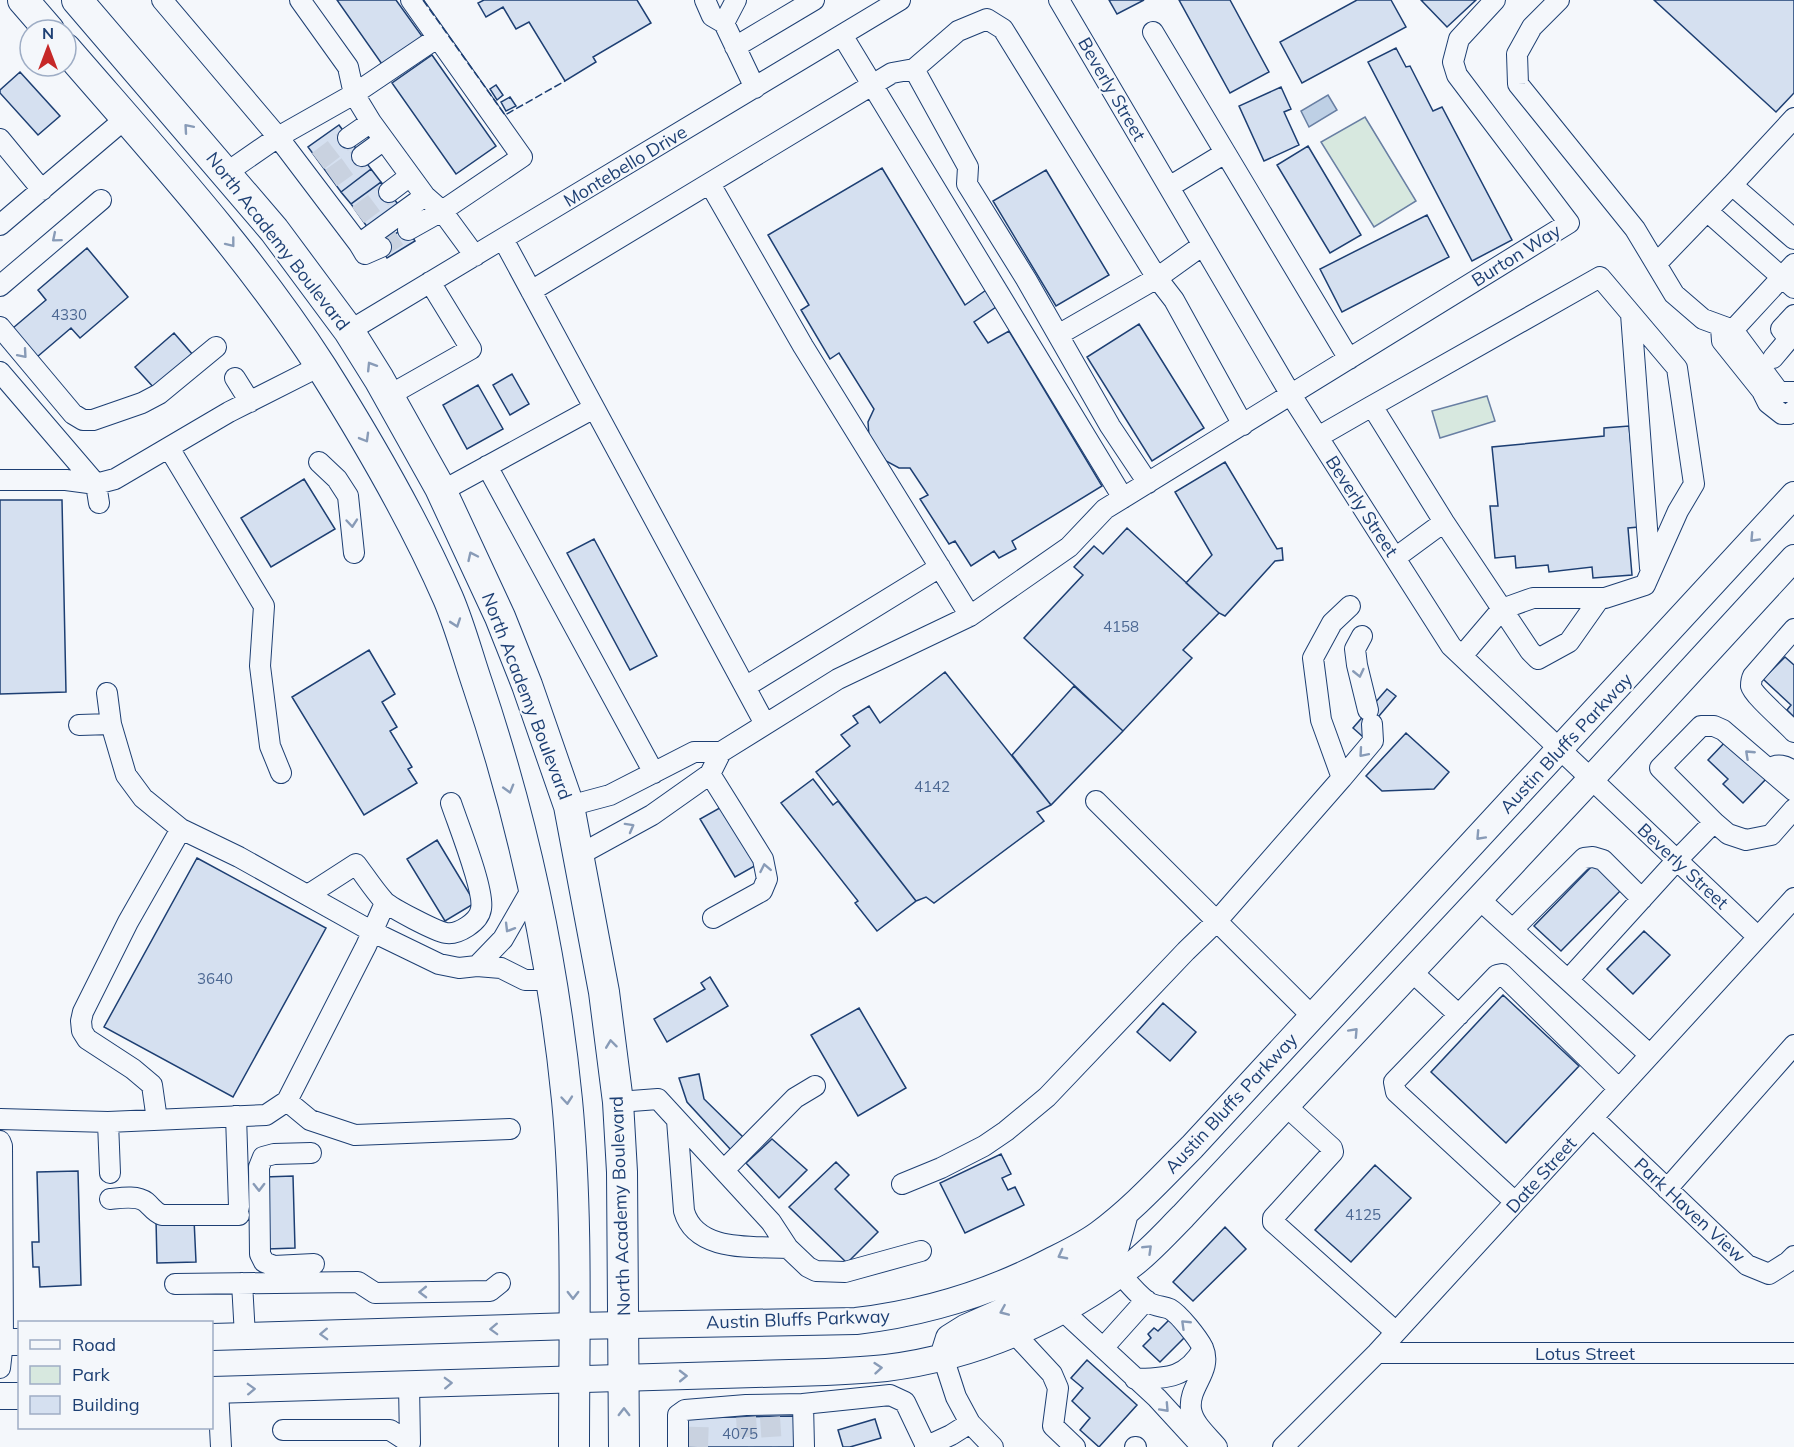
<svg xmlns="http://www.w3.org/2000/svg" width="1794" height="1447" font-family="Mulish,sans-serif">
<rect width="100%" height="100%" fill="#f4f7fb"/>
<path fill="#d7e8df" stroke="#687fa3" stroke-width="1.5" d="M1365,117L1416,201L1374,227L1321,142Z
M1487,396L1495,421L1440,438L1432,411Z"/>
<path fill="#bed0e5" stroke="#687fa3" stroke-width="1.5" d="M1328,95L1337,110L1309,127L1301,111Z"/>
<path fill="#d5e0f0" stroke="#1d3f73" stroke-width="1.5" d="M337,0H396L424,39L384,67Z
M484,0H637L651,23L593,57L596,62L565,81L529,22L516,29L503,7L486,17L478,3Z
M1109,0H1144L1117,14Z
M1179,0H1230L1269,72L1230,93Z
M1357,0H1391L1406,27L1302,83L1280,42Z
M1421,0H1476L1447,27Z
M1654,0H1794V93L1776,112Z
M1396,48L1406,67L1410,66L1433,111L1442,107L1512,240L1472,261L1368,62Z
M432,55L496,146L456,174L392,83Z
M20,72L60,116L38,135L0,93V90Z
M496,85L503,95L497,100L490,89Z
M1281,87L1291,109L1284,112L1299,145L1264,161L1239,106Z
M510,97L516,106L506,111L501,102Z
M339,125L371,169L341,192L308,147Z
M1308,146L1361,235L1330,253L1277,165Z
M882,168L965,305L989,288L999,305L974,322L988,343L1009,331L1102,486L1012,541L1016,549L999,558L994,551L971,566L955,541L949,544L920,499L928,495L910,468H899L886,461L869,437L868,422L874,409L839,353L830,359L801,310L809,305L768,235Z
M371,169L381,182L351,204L341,192Z
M1046,170L1109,275L1056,306L993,201Z
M381,182L401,208L370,231L351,204Z
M1427,215L1449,257L1342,312L1320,269Z
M406,227L415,241L387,258L379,244Z
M87,248L128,297L80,338L71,328L37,357L13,328L46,300L38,290Z
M1139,324L1204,428L1152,461L1087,357Z
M174,333L193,355L155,389L135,367Z
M512,374L529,404L510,415L493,385Z
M478,385L503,429L467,449L443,405Z
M1629,426L1639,527L1628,528L1632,575L1593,578L1592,567L1549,572L1548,565L1516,568L1515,556L1495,558L1490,506H1498L1492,447L1604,436V428Z
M1225,462L1277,549L1282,548L1283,560L1275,561L1225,616L1219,613L1186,583L1212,555L1175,492Z
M304,479L335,529L271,567L241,518Z
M0,500H62L66,692L0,694Z
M1127,528L1219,613L1183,650L1192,658L1123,731L1024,638L1083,575L1074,567L1094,546L1103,554Z
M594,539L657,656L630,670L567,553Z
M369,650L395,694L382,702L397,727L390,731L412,767L408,769L417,783L364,815L292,697Z
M1785,657L1794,665V717L1787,710L1791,705L1763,679Z
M945,672L1051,805L1037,812L1044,821L934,903L926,897L916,901L816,772L850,746L841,735L858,723L853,716L869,706L880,723Z
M1074,686L1123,731L1051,805L1012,755Z
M1387,689L1396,696L1362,736L1353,728Z
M1406,733L1449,772L1434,789L1382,791L1366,776Z
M1727,740L1767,778L1743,803L1723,784L1728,779L1708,760Z
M813,779L833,805L838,801L916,901L877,931L855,903L858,901L781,803Z
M725,805L760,863L735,877L700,819Z
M437,840L475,903L445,921L407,859Z
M197,858L326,928L233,1097L104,1027Z
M1595,863L1622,889L1561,951L1534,926Z
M1644,931L1670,955L1633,994L1607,969Z
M710,977L728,1006L667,1042L654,1019L705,989L701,983Z
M1503,995L1579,1066L1506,1143L1431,1072Z
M1163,1003L1196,1032L1170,1061L1137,1032Z
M859,1008L906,1088L858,1116L811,1035Z
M699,1074L704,1099L744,1138L731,1150L687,1102L679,1078Z
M772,1139L807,1170L779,1198L746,1163Z
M1001,1154L1011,1174L1002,1178L1008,1190L1015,1187L1024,1205L965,1233L940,1183Z
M836,1162L849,1175L835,1189L878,1232L847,1263L789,1207Z
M1375,1165L1411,1198L1351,1262L1315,1230Z
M78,1171L81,1285L40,1287L39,1267H33L32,1242H39L37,1172Z
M293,1176L295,1248L267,1249L264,1177Z
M194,1219L196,1262L157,1263L156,1220Z
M1225,1227L1246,1249L1193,1301L1173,1282Z
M1171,1318L1188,1334L1160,1362L1143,1346L1151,1338L1148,1334L1154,1328L1158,1331Z
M1087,1360L1137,1405L1099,1447L1080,1430L1090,1418L1072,1401L1083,1388L1071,1378Z
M794,1416L795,1447H685L684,1418Z
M875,1419L881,1438L850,1447H843L838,1430Z"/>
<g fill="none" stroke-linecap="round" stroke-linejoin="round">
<path stroke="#c9d2e0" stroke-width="20" stroke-dasharray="20 10" stroke-linecap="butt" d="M318,161L348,138
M331,178L362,156
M358,215L389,192
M381,247L408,230
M746,1417L748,1447
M770,1417L772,1447
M698,1447L699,1418"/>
<defs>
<path id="minor" d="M162,0L278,137L359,244L425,196
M300,0L348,67L354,94L437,38
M705,0L712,16L724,23L755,88
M1059,0L1291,395L1451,646L1758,937
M1559,0L1532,27L1517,54L1518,84L1635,229L1674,294L1703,319L1733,330L1779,392H1794
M724,23L736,0
M1153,32L1349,359
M842,35L1123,498
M735,47L814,0
M914,69L958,31L987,19L1003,29L1157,278L1058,335
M1794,118L1732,185L1794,239
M348,138L371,122
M0,139L42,190
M362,156L384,140
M226,173L278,137L354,94L371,122L425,196L442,211L475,256
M710,184L803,346L970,616
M1169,187L1225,153
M389,192L410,176
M1707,211L1794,288
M0,225L126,118
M408,230L442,211L522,157L411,0
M503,239L765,724
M359,244L365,254L381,247
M1203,245L1157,278L1174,300L1243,425
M1656,264L1732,185
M1600,277L1677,368L1694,484L1678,511L1645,585L1605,598H1533L1502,609L1444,522L1372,406Z
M0,286L101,200
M531,291L892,73L914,69L968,167L967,184L1026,279L1110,426L1148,483
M1631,314L1650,568
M0,327L73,414L83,420H93L142,403L159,394L216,347
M1721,327L1722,341L1762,391L1768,403L1782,414H1789L1794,410
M1733,330L1794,264
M349,331L900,0
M1773,358L1789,339L1781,329L1794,315
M0,372L96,484L115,479L229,412L320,366
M235,378L250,402
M388,396L471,349L430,282
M1318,437L1372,406
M169,448L264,606L260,666L270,746L281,773
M319,462L337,479L348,496L354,553
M487,466L654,773
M0,480H66L96,484L99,503
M442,491L594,408
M1395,558L1444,522
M1794,629L1753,676C1752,678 1751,684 1751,686C1753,695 1786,723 1794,732
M1362,636L1355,649L1357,665L1368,710
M1462,656L1502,609L1530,651L1538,659L1569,642L1600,598
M745,687L940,567
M111,724L126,775L143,798L181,829L239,857L373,932L439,964L459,968L477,966L501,968L525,980H551
M79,725L111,724L107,693
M1769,769C1777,763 1786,765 1794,772
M710,774L763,859L767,879L762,891L713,918
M1342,778L1373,741L1372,724
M1794,791L1723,730L1714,726H1701L1660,768L1714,822L1728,834L1746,840L1771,835L1794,809
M1096,801L1312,1016
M569,806L610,795L694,752H721
M579,855L652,815L710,774L721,752L838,679L970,616L1069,547L1105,509L1569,223L1457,75L1453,62L1459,39L1495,0
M308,895L356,864C365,876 374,890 384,901C391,908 435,931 446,933C458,935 479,922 481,909C485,891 458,824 451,803
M1479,899L1650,1055
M1513,929L1584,858L1593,857L1603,860L1642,899
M477,966L503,939L534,885
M1411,971L1459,1015
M1568,980L1677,860L1714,822
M287,1101L310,1120L355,1135L510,1129
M618,1102L658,1099L771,1222L788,1248L808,1267L816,1271L845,1272L921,1251
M1286,1106L1332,1148L1333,1152L1273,1218V1222L1396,1332
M236,1116L239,1207
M1593,1118L1747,1265L1769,1274L1788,1262L1794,1256
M0,1119L108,1122L266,1115L287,1101L366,946L385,903
M157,1120L152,1085L133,1069L87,1039L82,1031L81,1021L83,1012L128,922L181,829
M677,1120L684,1211C696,1253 753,1246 788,1248
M108,1122L110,1173
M0,1141L2,1146L3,1342L0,1368
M311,1153L274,1154L263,1157L259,1167L260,1254L264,1262L274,1266L314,1264
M724,1170L795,1098L815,1086
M902,1184L941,1168L984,1146L1006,1131L1047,1097L1186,951L1216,922L1342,778L1321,720L1313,658L1332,623L1350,606
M1667,1189L1794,1045
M110,1199C120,1198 137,1195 146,1202C152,1207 154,1212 162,1215H239
M1515,1202L1396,1092L1394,1082L1497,975L1502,974L1619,1089
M1119,1272C1128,1283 1137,1294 1148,1302C1156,1307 1163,1306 1170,1309C1179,1314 1198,1338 1203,1348C1213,1371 1188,1386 1191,1409C1193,1424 1208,1436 1217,1447
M242,1283L245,1336
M175,1284L358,1282L375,1293L490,1291L500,1283
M1062,1310L1157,1398L1201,1446
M1014,1333L1052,1374L1058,1388L1053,1426L1075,1447
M1103,1348L1146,1300
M1377,1353H1794
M943,1357L956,1397L970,1423L993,1447
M1135,1379C1166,1378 1186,1379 1203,1349
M409,1384L410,1443
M218,1390L221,1447
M803,1404L890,1395L905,1402L926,1446
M283,1430H390L410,1443
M678,1447V1415L685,1410L746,1405L803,1404L804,1447
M925,1447L951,1435L970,1423
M1135,1447H1136
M1283,1447L1377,1353L1794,898"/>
<path id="major" d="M212,1337L573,1326L856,1321C924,1313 990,1293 1051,1261C1067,1253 1084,1245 1099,1234C1133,1209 1162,1177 1192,1147L1794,495
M0,1342H20
M943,1357L949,1338L965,1328L1033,1298L1073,1276L1116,1246L1125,1213
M212,1390L826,1372C846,1371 866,1370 886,1368C976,1357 1062,1319 1133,1264C1151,1250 1167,1232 1183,1216L1591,779L1794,558
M0,1396H20"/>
<path id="highway" d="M23,0L49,30
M77,0L274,230L349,331L379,379L440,488L500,617L527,685L569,806L604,992L618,1102L622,1172L624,1447
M66,49C155,152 248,253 322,368C368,441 413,518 448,598C460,626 468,657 478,686C523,820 553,959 567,1100C578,1215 574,1332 574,1447"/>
</defs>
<use href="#minor" stroke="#1d3f73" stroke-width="22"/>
<use href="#major" stroke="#1d3f73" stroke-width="28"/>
<use href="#highway" stroke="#1d3f73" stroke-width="32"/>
<use href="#minor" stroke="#f4f7fb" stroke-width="20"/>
<use href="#major" stroke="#f4f7fb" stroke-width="26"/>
<use href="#highway" stroke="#f4f7fb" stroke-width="30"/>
<path stroke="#1d3f73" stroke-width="1.5" stroke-dasharray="8 3" stroke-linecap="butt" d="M423,0L505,115L565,81"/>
</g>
<defs><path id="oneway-chevron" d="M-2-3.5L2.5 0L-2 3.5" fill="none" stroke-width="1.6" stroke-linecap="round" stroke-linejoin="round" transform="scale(1.5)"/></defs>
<g stroke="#889bb7">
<use href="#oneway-chevron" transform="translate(188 128) rotate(-131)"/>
<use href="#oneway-chevron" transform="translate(56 238) rotate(140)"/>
<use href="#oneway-chevron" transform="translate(231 243) rotate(52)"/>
<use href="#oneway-chevron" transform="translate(23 354) rotate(49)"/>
<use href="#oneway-chevron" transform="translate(371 366) rotate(-122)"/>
<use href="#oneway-chevron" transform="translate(365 438) rotate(60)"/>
<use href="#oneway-chevron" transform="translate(352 523) rotate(85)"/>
<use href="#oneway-chevron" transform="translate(1754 538) rotate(133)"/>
<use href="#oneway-chevron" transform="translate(472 556) rotate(-115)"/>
<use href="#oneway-chevron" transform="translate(456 623) rotate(71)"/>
<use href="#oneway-chevron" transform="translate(1359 673) rotate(77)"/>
<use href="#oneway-chevron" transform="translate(1363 753) rotate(131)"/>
<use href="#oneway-chevron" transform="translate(1749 754) rotate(-137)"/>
<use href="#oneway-chevron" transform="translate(509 789) rotate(74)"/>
<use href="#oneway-chevron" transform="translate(630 827) rotate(-29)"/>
<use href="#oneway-chevron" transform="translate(1480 836) rotate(133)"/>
<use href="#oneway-chevron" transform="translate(765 868) rotate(-101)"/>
<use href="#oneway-chevron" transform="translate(509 928) rotate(121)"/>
<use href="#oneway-chevron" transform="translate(1354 1032) rotate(-47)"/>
<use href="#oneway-chevron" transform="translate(611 1044) rotate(-97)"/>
<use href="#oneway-chevron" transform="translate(567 1100) rotate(85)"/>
<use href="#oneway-chevron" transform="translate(259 1187) rotate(89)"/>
<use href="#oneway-chevron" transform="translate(1148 1249) rotate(-44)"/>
<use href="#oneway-chevron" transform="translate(1062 1255) rotate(152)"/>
<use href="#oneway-chevron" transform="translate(423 1292) rotate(179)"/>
<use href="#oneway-chevron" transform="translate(573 1295) rotate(90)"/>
<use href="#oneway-chevron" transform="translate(1004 1311) rotate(157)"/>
<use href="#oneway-chevron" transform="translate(1185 1324) rotate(-136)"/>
<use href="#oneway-chevron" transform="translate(494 1329) rotate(178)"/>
<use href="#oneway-chevron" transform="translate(324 1334) rotate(178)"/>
<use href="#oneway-chevron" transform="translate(878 1368) rotate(-5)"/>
<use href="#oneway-chevron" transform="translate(683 1376) rotate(-1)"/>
<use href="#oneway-chevron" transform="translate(448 1383) rotate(-2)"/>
<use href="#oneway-chevron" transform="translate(251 1389) rotate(-2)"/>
<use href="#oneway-chevron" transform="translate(1165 1408) rotate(47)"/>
<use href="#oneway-chevron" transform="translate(624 1412) rotate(-90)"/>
</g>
<g text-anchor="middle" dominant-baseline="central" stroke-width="4.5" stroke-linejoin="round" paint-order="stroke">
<g font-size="15" fill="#4b6792">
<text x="69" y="314">4330</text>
<text x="1121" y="626">4158</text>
<text x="932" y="786">4142</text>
<text x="215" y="978">3640</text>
<text x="1363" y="1214">4125</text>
<text x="740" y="1433">4075</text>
</g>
<g font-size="18" fill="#1d3f73" stroke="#f4f7fb">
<text transform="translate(1112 89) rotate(60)">Beverly Street</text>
<text transform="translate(625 166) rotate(-31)">Montebello Drive</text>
<text transform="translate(278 241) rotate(52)">North Academy Boulevard</text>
<text transform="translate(1516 255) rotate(-32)">Burton Way</text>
<text transform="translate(1362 506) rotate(57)">Beverly Street</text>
<text transform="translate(527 696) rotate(69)">North Academy Boulevard</text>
<text transform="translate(1566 743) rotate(-47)">Austin Bluffs Parkway</text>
<text transform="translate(1683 866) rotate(43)">Beverly Street</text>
<text transform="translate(1231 1103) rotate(-47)">Austin Bluffs Parkway</text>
<text transform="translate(1541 1175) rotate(-48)">Date Street</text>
<text transform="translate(620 1206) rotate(-92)">North Academy Boulevard</text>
<text transform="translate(1690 1210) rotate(43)">Park Haven View</text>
<text transform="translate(798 1319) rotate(-2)">Austin Bluffs Parkway</text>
<text x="1585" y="1353">Lotus Street</text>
</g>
</g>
<rect x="18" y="1321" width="195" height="108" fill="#f4f7fb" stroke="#9eadc5" stroke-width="1.5"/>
<rect x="30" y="1340" width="30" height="9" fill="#f4f7fb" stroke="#9eadc5" stroke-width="1.5"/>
<text x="72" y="1351" font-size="18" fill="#1d3f73">Road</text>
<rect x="30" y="1366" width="30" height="18" fill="#d7e8df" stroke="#9eadc5" stroke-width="1.5"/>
<text x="72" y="1381" font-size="18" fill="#1d3f73">Park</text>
<rect x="30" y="1396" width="30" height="18" fill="#d5e0f0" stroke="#9eadc5" stroke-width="1.5"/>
<text x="72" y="1411" font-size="18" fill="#1d3f73">Building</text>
<g transform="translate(48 48)"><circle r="28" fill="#f4f7fb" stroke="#9eadc5" stroke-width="1.5"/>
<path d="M0-4.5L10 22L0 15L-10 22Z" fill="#c62828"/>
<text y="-9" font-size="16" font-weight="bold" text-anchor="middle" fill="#1d3f73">N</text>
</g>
</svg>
